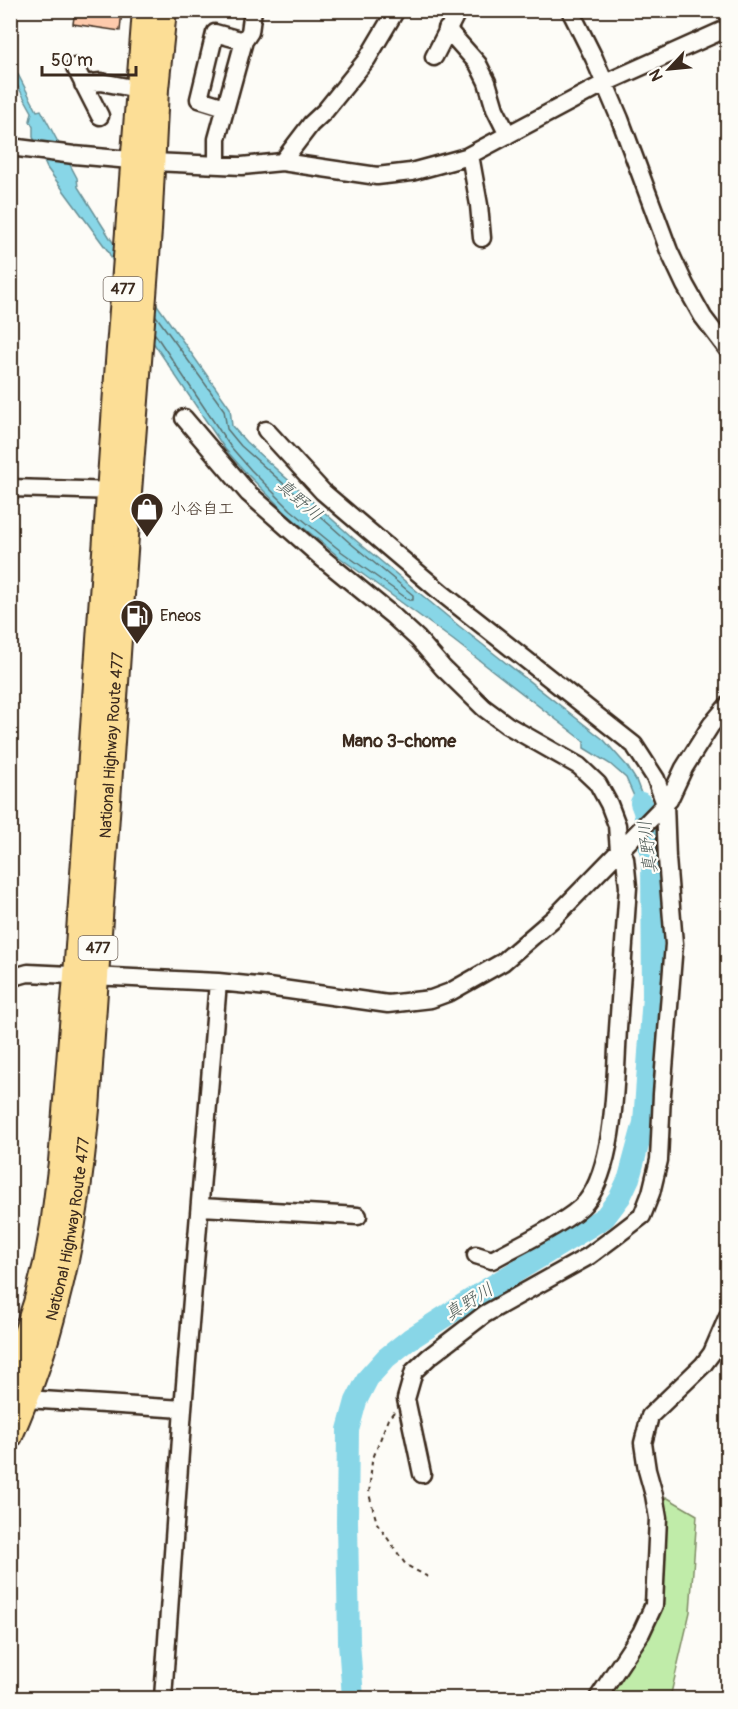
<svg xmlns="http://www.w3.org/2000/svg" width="738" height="1709" font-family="Pangolin,'Klee One',sans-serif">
<rect width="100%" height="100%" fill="#fdfcf7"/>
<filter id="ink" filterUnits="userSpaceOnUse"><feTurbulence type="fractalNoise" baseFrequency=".0167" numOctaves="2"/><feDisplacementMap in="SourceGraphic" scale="12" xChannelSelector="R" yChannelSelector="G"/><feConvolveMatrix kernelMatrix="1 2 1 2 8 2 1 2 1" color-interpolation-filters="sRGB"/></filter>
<g filter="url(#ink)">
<path fill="#c0eca9" stroke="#7e8b64" stroke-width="1.5" d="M666,1497L697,1515L690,1612L670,1698H611L644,1602Z"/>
<path fill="#88d6e7" stroke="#699197" stroke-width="1.5" d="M10,59L37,111L41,110L77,178L78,187L112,241L230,408L232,426L246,442L353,538L459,626L604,740L627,766L636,780L648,812L643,817L626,778L610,764L584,748V741L453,640L339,557L287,514L247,474L225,449L142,326L108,251L47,168L33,137V127L30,121L32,112L11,74Z"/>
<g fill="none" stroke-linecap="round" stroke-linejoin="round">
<path stroke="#5a6f6e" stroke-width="1.5" d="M155,334L230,446L251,470L291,510L342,552L409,600H413V595L349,542L241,446L227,429L224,410L156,316"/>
<path stroke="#88d6e7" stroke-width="22" d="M353,1698L349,1642L347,1521L348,1430L356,1401L368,1378L386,1358L410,1339L481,1293L605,1217L620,1197L629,1178L644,1123L653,996L652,861L644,811L641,803"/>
</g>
<path fill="#fdcaac" stroke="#3b2a1e" stroke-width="1.5" d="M75,10H122L120,31L73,24Z"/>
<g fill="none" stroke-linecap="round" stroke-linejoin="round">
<defs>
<path id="minor" d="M570,10L594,58L620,119L669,251L685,285L703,317L728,350
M447,29L478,64L487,82L495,109L508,135
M244,41L250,32L253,10
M434,57L458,10
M75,67L100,116
M83,84L101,82L138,89
M10,147L74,155L153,162L242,166L282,162L377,176L411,172L466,157L605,83L728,28
M470,155L479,205L482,238
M282,162L311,124L325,111L367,59L396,10
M217,165V139L244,41L215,33L199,99L225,107
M184,418L248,493L322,558L393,616L418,639L443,668L484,708L507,725L579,766L598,784L609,804L617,825L619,851L625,858L628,887C625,934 621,981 618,1029C615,1076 616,1165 586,1202C569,1222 516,1246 492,1260L476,1255
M266,430L323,492L357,521L443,594L634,745L656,779L665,804L667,858L674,944L662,1094L659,1160L651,1193L642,1216L616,1236L589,1256L485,1314L429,1357L414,1371L406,1399L422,1474
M10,488L118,491
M10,978L28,973L218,982L268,987L388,1004L431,999L450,992L503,962L554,918L669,800L684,768L711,725L728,705
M201,1207L358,1216
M26,1399L183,1409
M163,1698L183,1409L218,982
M598,1698L641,1633L654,1605L658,1518L654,1495L647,1470L643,1443L650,1416L703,1365L712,1353L728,1316"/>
<g id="highway">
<path d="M10,1381L36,1303L46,1264L53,1226L61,1162L76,976L118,362L145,10"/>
<path id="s1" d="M10,1436C29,1393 45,1348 56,1302C73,1239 81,1173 87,1109L129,492L149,230L156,89L164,10"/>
</g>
</defs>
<use href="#minor" stroke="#3b2a1e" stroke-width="21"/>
<use href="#highway" stroke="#3b2a1e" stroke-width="28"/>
<path stroke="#3b2a1e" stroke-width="2" stroke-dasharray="4.5 4.5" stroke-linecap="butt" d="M10,118L17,133
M394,1412L388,1419L372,1461L369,1494L377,1523L406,1565L430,1578"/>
<use href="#minor" stroke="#fdfcf7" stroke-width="16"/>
<use href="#highway" stroke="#fcde96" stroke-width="24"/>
</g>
</g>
<defs>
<symbol id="shop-pin" viewBox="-11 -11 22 30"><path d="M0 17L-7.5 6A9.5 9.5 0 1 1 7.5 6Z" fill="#3b2a1e" stroke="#fdfcf7"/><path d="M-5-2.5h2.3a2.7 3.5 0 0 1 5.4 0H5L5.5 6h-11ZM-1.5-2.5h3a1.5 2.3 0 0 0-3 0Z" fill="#fff"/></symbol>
<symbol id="fuel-pin" viewBox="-11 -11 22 30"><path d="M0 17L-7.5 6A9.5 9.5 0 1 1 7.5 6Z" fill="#3b2a1e" stroke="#fdfcf7"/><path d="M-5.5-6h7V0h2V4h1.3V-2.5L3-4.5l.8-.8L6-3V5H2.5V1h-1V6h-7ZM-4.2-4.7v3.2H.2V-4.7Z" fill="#fff"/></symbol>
</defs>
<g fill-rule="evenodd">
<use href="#shop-pin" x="128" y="490" width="38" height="52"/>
<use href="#fuel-pin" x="118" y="597" width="38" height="52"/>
</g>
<g text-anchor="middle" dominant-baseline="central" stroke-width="4.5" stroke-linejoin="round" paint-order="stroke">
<g fill="#fdfcf7" stroke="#75695f" stroke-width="1.5">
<rect x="103.5" y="277" width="39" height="24" rx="4.5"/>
<rect x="78.5" y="936" width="39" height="24" rx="4.5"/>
</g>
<g font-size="15" font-weight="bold" fill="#3b2a1e">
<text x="123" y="289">477</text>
<text x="98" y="948">477</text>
</g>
<g font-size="16" fill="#3b2a1e" stroke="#fdfcf7" text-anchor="start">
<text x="170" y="509">小谷自工</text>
<text x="160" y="616">Eneos</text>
</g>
<g font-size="16" fill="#3b2a1e" stroke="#fdfcf7">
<text stroke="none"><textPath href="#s1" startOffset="702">National Highway Route 477</textPath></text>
<text stroke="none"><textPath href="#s1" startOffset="216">National Highway Route 477</textPath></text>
</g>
<g font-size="18" font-style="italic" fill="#525e5a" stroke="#fdfcf7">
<text transform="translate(299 500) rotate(41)">真野川</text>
<text transform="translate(648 847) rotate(-97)">真野川</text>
<text transform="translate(469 1302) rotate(-32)">真野川</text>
</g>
<g font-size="18" font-weight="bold" fill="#3b2a1e" stroke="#fdfcf7">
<text x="399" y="741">Mano 3-chome</text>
</g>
</g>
<rect width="738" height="1709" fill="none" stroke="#fdfcf7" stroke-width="36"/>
<rect x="18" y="18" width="702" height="1673" fill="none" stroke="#3b2a1e" stroke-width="2" filter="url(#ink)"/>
<g transform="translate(669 69) rotate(244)" stroke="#fdfcf7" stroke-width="4.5" paint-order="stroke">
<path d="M0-4.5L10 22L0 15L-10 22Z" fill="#3b2a1e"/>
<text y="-9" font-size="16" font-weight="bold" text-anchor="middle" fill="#3b2a1e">N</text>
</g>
<path d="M42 66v9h94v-9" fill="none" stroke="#3b2a1e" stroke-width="3"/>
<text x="51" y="66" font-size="18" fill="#3b2a1e" stroke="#fdfcf7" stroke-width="4.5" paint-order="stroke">50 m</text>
</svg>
